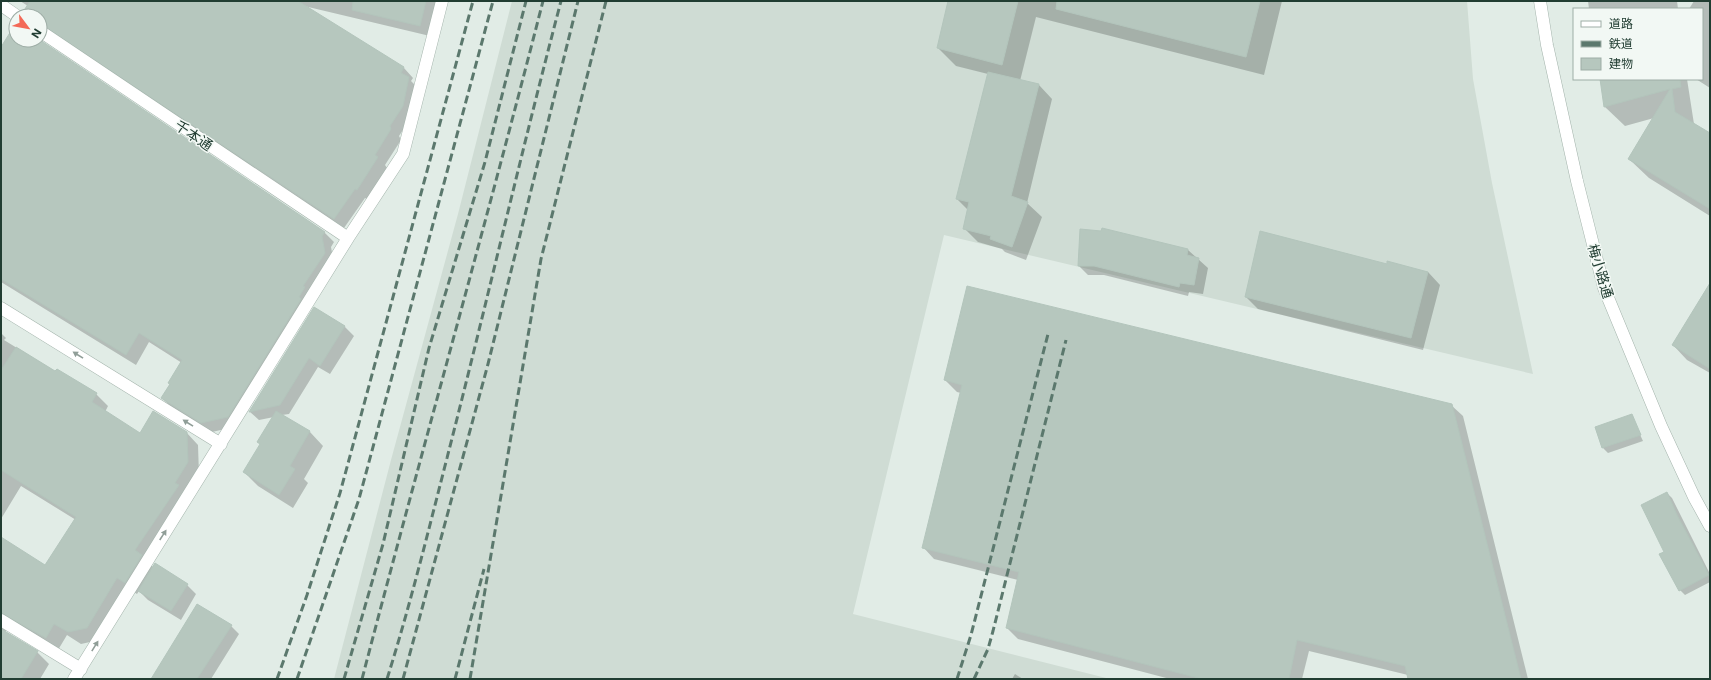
<svg xmlns="http://www.w3.org/2000/svg" width="1711" height="680" font-family="Inter,'Noto Sans JP',sans-serif">
<rect width="100%" height="100%" fill="#e1ece6"/>
<path fill="#cfdcd4" d="M512,1H1467L1473,79L1492,183L1533,374L944,235L853,614L1110,679H334L391,460L458,214Z"/>
<path fill="#0003" d="M20,1H438L430,36L304,6L404,68L413,78L411,81L418,88L412,116L399,136L401,140L385,165L387,168L367,199L365,198L344,228L43,37V43L324,232L334,242L331,247L334,263L238,426L212,432L172,408L162,398L182,363L149,342L136,365L1,282V49L16,25V40H40V16H24L28,6Z
M949,1H1282L1264,75L1036,17L1020,81L1039,85L1052,99L1027,203L1042,217L1026,260L1005,252L1002,249L978,242L964,228L968,210L957,199L988,74L956,66L938,48Z
M1588,1H1677L1678,9H1589Z
M1694,1H1710V88L1696,79H1702V9H1689Z
M1601,79H1687L1694,124L1710,134V216L1649,178L1629,159L1654,118L1625,126L1605,107Z
M1081,230L1188,250L1208,268L1203,294L1189,292L1188,296L1104,275H1088L1079,266Z
M1387,265L1428,272L1440,285L1423,350L1258,309L1246,297Z
M1710,299V373L1687,360L1673,345Z
M314,308L345,327L354,336L330,374L318,367L289,414L282,415L310,432L323,446L304,479L308,483L293,508L258,486L244,472L261,445L274,417L259,420L250,412Z
M1,333L6,338L4,340L56,372L96,394L108,406L105,412L140,434L186,432L198,445L199,475L147,561L153,567L155,564L187,585L196,594L181,620L148,600L139,591L137,594L129,589L99,640L81,644L67,635L58,650L7,628L5,633L37,652L49,664L40,679H1V538L45,566L76,520L21,486L1,519Z
M945,380L1451,405L1463,416L1528,679H1409L1408,675L1309,651L1302,679H1170L1018,639L1007,628L1018,580L934,559L923,547L961,393L957,392Z
M1634,422L1643,441L1608,453L1603,448L1597,427Z
M1667,493L1672,498L1710,574V582L1685,595L1680,590L1665,552Z
M231,626L239,634L211,679H153Z
M1015,674L1023,679H1012Z"/>
<path fill="#b6c7be" stroke="#b3c5bc" d="M30,1H298L404,67L401,73L409,77L403,106L390,126L391,129L375,155L378,157L357,190L355,189L334,219L40,24V16H24L23,12Z
M353,1H426L420,26L352,10Z
M948,1H1018L1002,65L937,48Z
M1057,1H1260L1246,57L1056,9Z
M16,23V40H40L325,232L322,236L325,253L303,286L305,287L299,297L301,299L228,417L201,423L161,398L170,384L168,383L182,360L139,333L126,355L1,279V47Z
M988,72L1039,84L1011,196L1028,202L1012,247L990,239L991,236L963,229L969,202L956,199Z
M1600,79H1680L1681,87L1672,89L1675,112L1710,133V209L1628,159L1670,89L1604,107Z
M1102,228L1188,249L1187,255L1199,258L1194,285L1180,283L1179,287L1094,266H1078L1080,229L1101,231Z
M1260,231L1387,264V261L1428,272L1411,338L1245,297Z
M1710,283V369L1672,345Z
M967,286L1452,404L1521,679H1408L1405,666L1297,640L1289,679H1202L1006,628L1019,572L922,548L962,385L944,380Z
M314,307L345,326L320,366L309,358L280,405L249,412Z
M16,347L55,371L57,369L97,393L92,402L140,433L153,411L187,432L188,462L175,483L179,485L135,550L142,555L125,583L117,578L87,628L68,632L54,624L46,638L1,613V537L45,565L76,517L1,470V370Z
M276,411L310,431L290,466L295,469L279,495L243,472L260,444L257,442Z
M1632,414L1641,435L1602,448L1595,427Z
M1667,492L1677,515L1709,575L1679,591L1659,554L1664,552L1641,505Z
M155,563L188,584L171,611L138,591Z
M197,604L232,625L197,679H151Z
M1,629L38,651L21,679H1Z"/>
<g fill="none" stroke-linecap="round" stroke-linejoin="round">
<defs>
<path id="minor" d="M1,5L17,16
M40,31L348,238
M1,308L221,444
M1,620L81,669
M74,679L348,238L403,154L442,1"/>
<path id="tertiary" d="M1540,1L1547,45L1577,181L1604,288L1661,426L1694,497L1710,526"/>
</defs>
<use href="#minor" stroke="#a4b4ac" stroke-width="13"/>
<use href="#tertiary" stroke="#a4b4ac" stroke-width="13"/>
<use href="#minor" stroke="#fff" stroke-width="12"/>
<use href="#tertiary" stroke="#fff" stroke-width="12"/>
<path stroke="#5b786d" stroke-width="3" stroke-dasharray="8 4" stroke-linecap="butt" d="M277,679L307,595L340,493L473,1
M297,679L359,499L493,1
M344,679L383,544L429,348L485,162L526,1
M362,679C421,453 485,228 543,1
M387,679C410,606 428,532 447,458C486,306 521,153 561,1
M403,679L488,364L578,1
M455,679L484,569
M470,679L541,259L606,1
M957,679L971,635L1048,334
M974,679L988,649L993,631L1066,340"/>
</g>
<defs><path id="oneway-solid" d="M-6-.8H1V-3.2L6.5 0L1 3.2V.8H-6Z"/></defs>
<g fill="#909e98">
<use href="#oneway-solid" transform="translate(78 355) rotate(-148)"/>
<use href="#oneway-solid" transform="translate(188 423) rotate(-148)"/>
<use href="#oneway-solid" transform="translate(163 535) rotate(-57)"/>
<use href="#oneway-solid" transform="translate(95 646) rotate(-58)"/>
</g>
<g text-anchor="middle" dominant-baseline="central" stroke-width="3" stroke-linejoin="round" paint-order="stroke">
<g font-size="14" fill="#213d32" stroke="#f2f8f4">
<text transform="translate(194 135) rotate(34)">千本通</text>
<text transform="translate(1601 271) rotate(73)">梅小路通</text>
</g>
</g>
<rect width="1711" height="680" fill="none" stroke="#213d32" stroke-width="4"/>
<rect x="1573" y="8" width="130" height="72" fill="#f2f8f4" stroke="#9eada6"/>
<rect x="1581" y="21" width="20" height="6" fill="#ffffff" stroke="#9eada6"/>
<text x="1609" y="28" font-size="12" fill="#213d32">道路</text>
<rect x="1581" y="41" width="20" height="6" fill="#5b786d" stroke="#9eada6"/>
<text x="1609" y="48" font-size="12" fill="#213d32">鉄道</text>
<rect x="1581" y="58" width="20" height="12" fill="#b6c7be" stroke="#9eada6"/>
<text x="1609" y="68" font-size="12" fill="#213d32">建物</text>
<g transform="translate(28 28) rotate(122)"><circle r="19" fill="#f2f8f4" stroke="#9eada6"/>
<path d="M0-3L7 15L0 10L-7 15Z" fill="#f36957"/>
<text y="-6" font-size="11" font-weight="bold" text-anchor="middle" fill="#213d32">N</text>
</g>
</svg>
